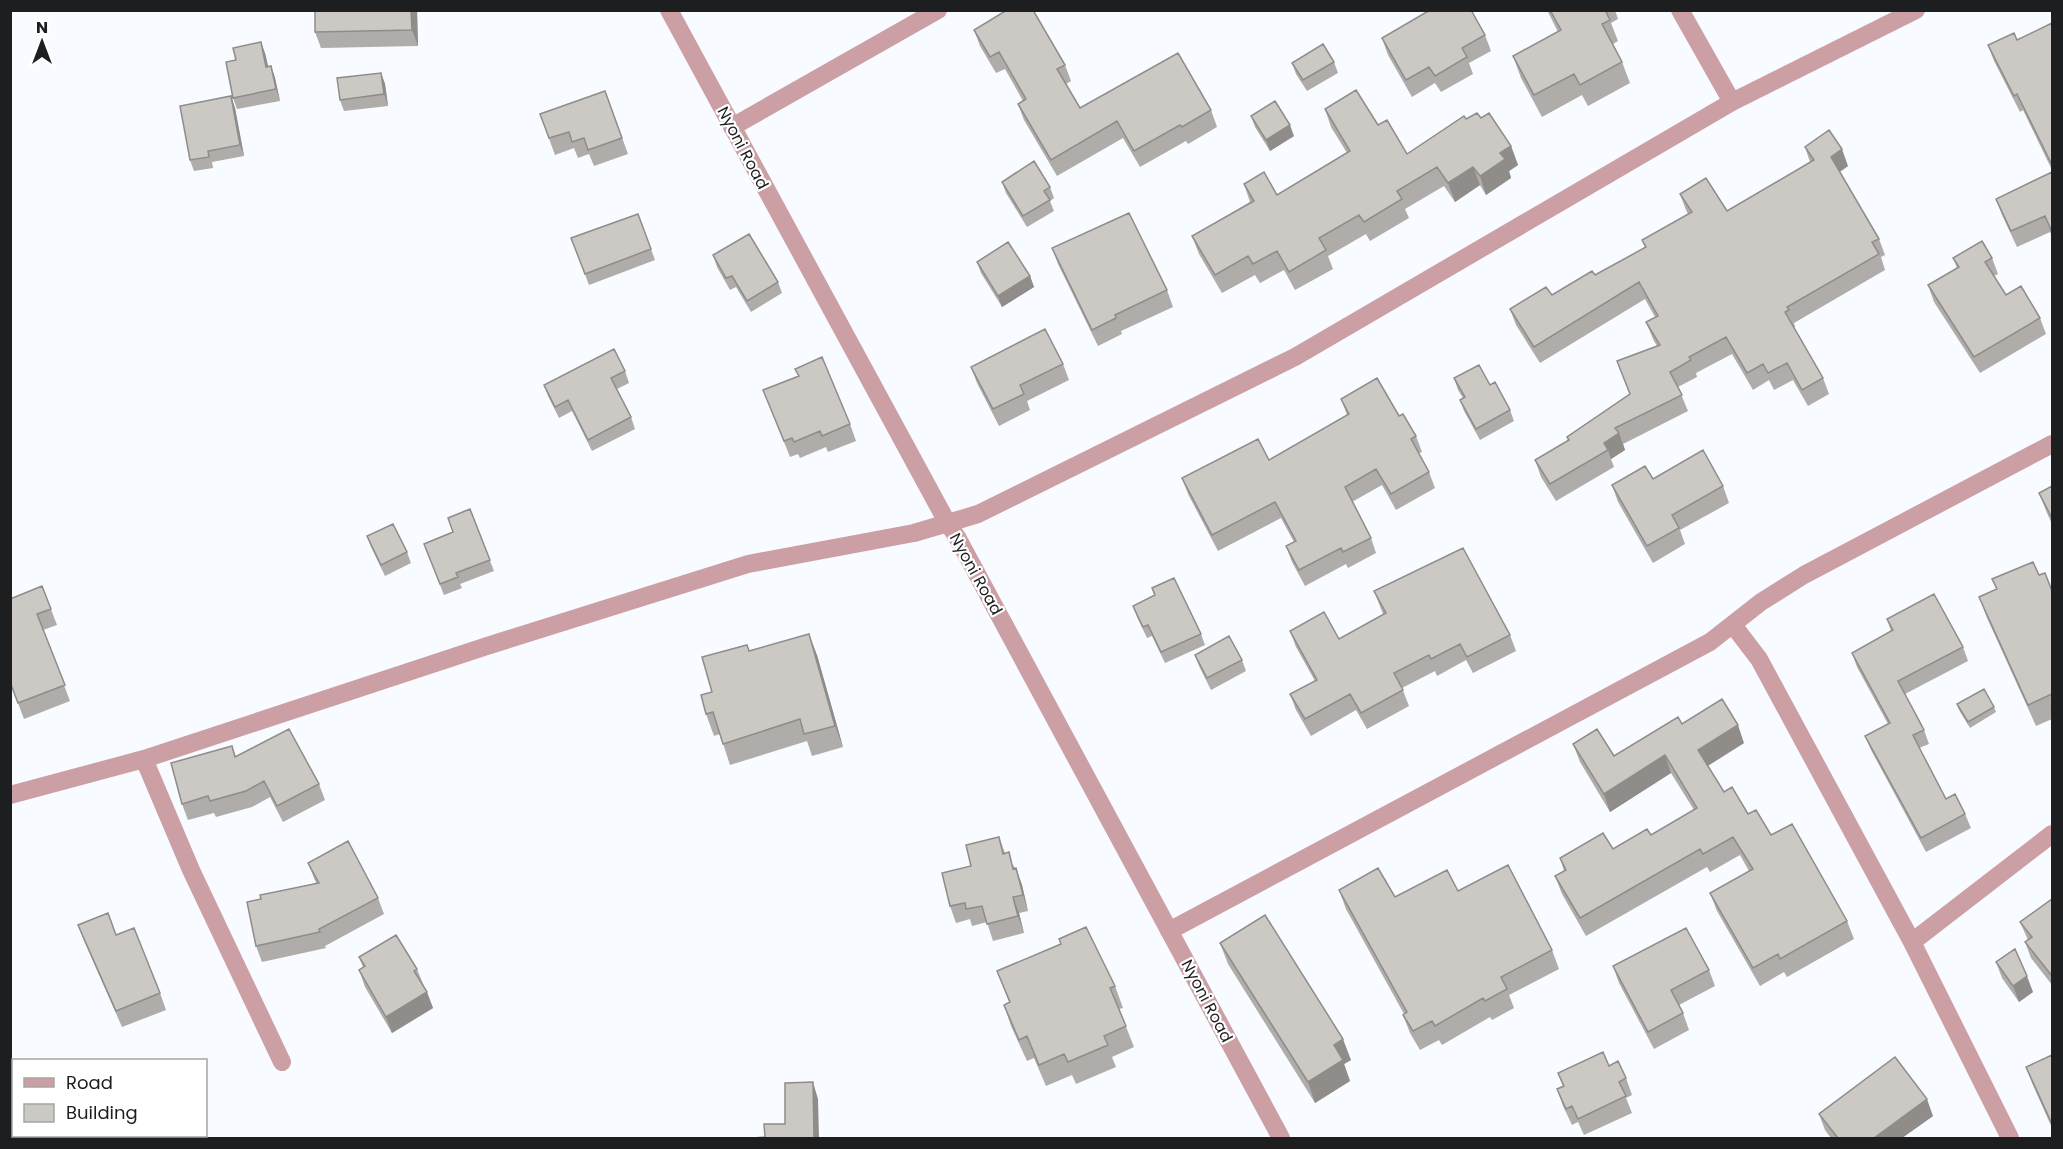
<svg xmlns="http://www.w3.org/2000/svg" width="2063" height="1149" font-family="Poppins,sans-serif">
<rect width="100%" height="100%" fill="#f8fbff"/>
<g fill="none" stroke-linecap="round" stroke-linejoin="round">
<path stroke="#cb9fa4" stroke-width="18" d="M669,10L948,524L957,537L1281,1138
M1680,10L1732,102
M732,127L938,10
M1733,625L1759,659L1912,942L2010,1138
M144,759L191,870L282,1062
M10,795L144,759L487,646L748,564L914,533L978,514L1295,357L1732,102L1916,10
M1169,931L1710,642L1761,602L1804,575L2052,444
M1912,942L2052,834"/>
</g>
<path fill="#afaca9" d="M315,10H417L418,46L321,48L315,32Z
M1547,10H1615L1618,19L1611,23L1618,41L1613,44L1622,62L1630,83L1588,106L1582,95L1542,117L1521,78L1513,56L1558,32Z
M2052,23V170L2023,110L2020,112L1994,61L1988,45L2017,40Z
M974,30L1065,65L1071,81L1066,84L1080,108L1211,110L1217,127L1188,144L1186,141L1140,167L1123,138L1057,176L1024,120L1018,104L1023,101L1005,69L996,73L980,46Z
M1485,35L1491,51L1469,63L1473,74L1441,92L1435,83L1412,97L1388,55L1382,38Z
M265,53L268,67L271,66L275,78L280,101L237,109L233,98Z
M1334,62L1338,73L1307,91L1296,74L1292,63Z
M381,73L385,84L388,106L344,111L340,100Z
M605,91L628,154L594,166L589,154L578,158L574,148L555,155L540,114Z
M231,96L235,108L244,156L212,162L213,168L194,171L190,160Z
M1325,109L1378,125L1407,154L1466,119L1481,118L1511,146L1518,165L1509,171L1511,178L1486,195L1480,185L1455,202L1444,186L1405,209L1409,218L1370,241L1366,234L1328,256L1333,269L1295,290L1284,270L1260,283L1255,275L1222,293L1199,254L1192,236L1250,202L1244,184L1277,195L1347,153L1331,127Z
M1251,116L1294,136L1270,151L1255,127Z
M1805,147L1848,166L1839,172L1879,239L1885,255L1881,257L1885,270L1794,323L1795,327H1794L1823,378L1829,394L1808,406L1793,380L1774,390L1769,380L1753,390L1732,354L1696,373L1697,377L1678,387L1688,411L1623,444L1625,450L1611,459L1614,467L1556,501L1541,477L1535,460L1568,441L1567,437L1629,394L1657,346L1653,339L1646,322L1655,317L1645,299L1540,363L1516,325L1510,309L1552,295L1595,275L1645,248L1642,240L1688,214L1686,210L1680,194L1727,211L1810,162Z
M2052,172V236L2050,232L2017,247L2002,215L1996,199Z
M1002,182L1050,187L1054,198L1050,201L1054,211L1027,227L1006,193Z
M638,214L655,260L589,285L571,238Z
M1052,248L1167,290L1173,307L1121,331L1122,334L1098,346L1058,264Z
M713,255L778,282L782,293L751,312L736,287L730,290L717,267Z
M1953,258H1992L1998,274L1994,276L2006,295L2040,318L2046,334L1980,373L1934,302L1928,285L1957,268Z
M977,262L1030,276L1034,287L1002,307L981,273Z
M1063,364L1069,380L1027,401L1030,410L999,426L977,383L971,367Z
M795,369L850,424L856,441L828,452L826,447L800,458L798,454L790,457L763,390L798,376Z
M625,371L629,383L617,389L631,417L635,429L592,451L572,411L559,418L548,396L544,385Z
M1454,378L1490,385L1510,410L1514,421L1480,440L1464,411L1460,400L1463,398L1458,390Z
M1341,399L1399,416L1416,436L1422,452L1419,453L1429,472L1435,488L1396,510L1382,485L1352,502L1371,538L1376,553L1348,568L1346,564L1305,586L1292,562L1286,546L1294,542L1281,518L1218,551L1188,494L1182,478L1269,460L1347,415Z
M1653,479L1723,486L1729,503L1680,530L1685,544L1653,563L1618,502L1612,485Z
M2052,486V524L2047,513L2039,493Z
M470,509L494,571L460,584L462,588L444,595L424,544L453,533Z
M367,536L407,552L411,563L385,576L371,547Z
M2039,575L2052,591V719L2036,726L1987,618L1979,597L1996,589L1992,579Z
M42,586L57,625L43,630L70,701L24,719L10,682Z
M1152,588L1201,634L1205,645L1165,663L1152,636L1147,638L1137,617L1133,606L1154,595Z
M1374,591L1510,635L1516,651L1473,673L1466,660L1437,676L1435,671L1402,688L1409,706L1367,729L1356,710L1311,736L1296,710L1290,694L1315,681L1296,647L1290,631L1339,639L1383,614Z
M1887,619L1963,647L1968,661L1905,694L1924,730L1929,744L1919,748L1946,799L1965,814L1971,828L1926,852L1871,750L1865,736L1888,724L1857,667L1852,653L1891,631Z
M749,651L817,655L843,747L812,756L807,741L730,765L720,734L714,736L706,714L712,692Z
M1195,655L1242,660L1246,671L1211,690L1199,666Z
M1957,704L1994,707L1996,712L1970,728L1959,710Z
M1682,724L1744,743L1708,766L1724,792L1771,835L1847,921L1854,939L1787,977L1784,972L1760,986L1717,911L1710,893L1749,871L1740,855L1710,872L1707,867L1586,936L1562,894L1555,876L1564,871L1560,858L1613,849L1651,835L1694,810L1671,773L1610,812L1580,762L1573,744L1614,756Z
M232,746L236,757L319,784L325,800L283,822L270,797L252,807L216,817L214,813L188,820L182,804Z
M999,837L1005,853L1015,868L1022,885L1028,911L1019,913L1024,933L993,941L987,922L972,926L970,919L956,923L950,906L971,866Z
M308,863L378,898L384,914L325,946L326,948L262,962L256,946L261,899L316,883Z
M1339,890L1395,897L1458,891L1552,950L1559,969L1509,995L1514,1008L1492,1020L1490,1017L1442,1045L1439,1040L1420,1050L1410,1033L1403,1015L1404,1014L1346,909Z
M2052,900V985L2031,958L2025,942L2028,940L2020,922Z
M78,925L116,935L160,993L166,1010L122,1027L84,941Z
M1220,943L1351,1060L1344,1064L1350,1081L1315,1103L1228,964Z
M359,957L417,969L433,1008L392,1033L365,987L359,970L363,967Z
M1996,962L2033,992L2019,1002L2002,978Z
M1613,966L1709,970L1715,986L1679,1005L1683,1013L1689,1030L1654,1049L1619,983Z
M997,971L1115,986L1123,1008L1119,1009L1134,1047L1112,1057L1116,1067L1076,1084L1072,1075L1046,1086L1034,1058L1027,1061L1011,1026L1004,1005L1009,1002Z
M2052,1055V1128L2032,1083L2026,1067Z
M1609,1066L1626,1078L1632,1095L1626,1098L1632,1113L1584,1135L1578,1122L1572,1125L1563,1106L1557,1089L1563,1087L1558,1073Z
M1819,1114L1933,1116L1902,1138H1831L1825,1130Z"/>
<path fill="#8f8c89" d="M411,10H417L418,46L412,30Z
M261,42L265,53L271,78L266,67Z
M271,66L275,78L280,101L276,89Z
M381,73L385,84L388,106L384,94Z
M231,96L235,108L244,156L240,145Z
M1290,125L1294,136L1270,151L1266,140Z
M1511,146L1518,165L1509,171L1511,178L1486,195L1480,176L1500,153Z
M1842,149L1848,166L1837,174L1831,157Z
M1473,167L1480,185L1455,202L1448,183Z
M1030,276L1034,287L1002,307L998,296Z
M1619,433L1625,450L1611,459L1608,450L1604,443Z
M809,634L817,655L843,747L835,726Z
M1738,725L1744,743L1704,768L1698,750Z
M1665,755L1671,773L1610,812L1604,794Z
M1016,868L1022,885L1028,911L1023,895Z
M1013,897L1019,913L1024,933L1018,916Z
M2027,976L2033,992L2019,1002L2013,986Z
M427,992L433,1008L392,1033L386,1017Z
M1343,1039L1351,1060L1344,1064L1350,1081L1315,1103L1308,1082L1334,1045Z
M813,1082L818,1099L819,1138H814Z
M1927,1099L1933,1116L1902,1138H1874Z"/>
<path fill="#ccc8c4" stroke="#8f8c89" stroke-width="1.5" d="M315,10H411L412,30L315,32Z
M1007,10H1033L1065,65L1057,69L1080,108L1178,53L1211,110L1182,127L1180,125L1134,151L1117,121L1051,160L1018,104L1026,99L999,52L990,57L974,30Z
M1430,10H1471L1485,35L1462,48L1467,57L1435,76L1429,67L1406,80L1382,38Z
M1550,10H1605L1610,20L1602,24L1622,62L1580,85L1574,74L1534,95L1513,56L1561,30Z
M2052,23V165L2017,94L2014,96L1988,45L2014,33L2017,40Z
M261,42L266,67L271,66L276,89L233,98L226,62L236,60L233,48Z
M1323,44L1334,62L1303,80L1292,63Z
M381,73L384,94L340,100L337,78Z
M1356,90L1378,125L1387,120L1407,154L1464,116L1466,119L1477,113L1481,118L1489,113L1511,146L1500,153L1505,159L1480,176L1473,167L1448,183L1437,167L1397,191L1402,199L1364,222L1359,215L1319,238L1326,250L1289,272L1277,251L1253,264L1248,256L1215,275L1192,236L1254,201L1244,184L1264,172L1277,195L1350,151L1325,109Z
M605,91L622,138L588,150L584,138L572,142L569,132L549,138L540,114Z
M231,96L240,145L208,151L209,157L190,160L180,106Z
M1275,101L1290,125L1266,140L1251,116Z
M1829,130L1842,149L1831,157L1879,239L1872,242L1879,254L1787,307L1789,310L1785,312L1823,378L1802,390L1787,363L1768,373L1763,364L1747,373L1726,337L1689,357L1691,360L1670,372L1682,395L1615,428L1619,433L1604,443L1608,450L1550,484L1535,460L1569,440L1567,437L1630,394L1617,361L1660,345L1646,322L1658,316L1639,282L1534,347L1510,309L1546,287L1552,295L1592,271L1595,275L1646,247L1642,240L1692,212L1680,194L1706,178L1727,211L1814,160L1805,147Z
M1034,161L1050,187L1044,191L1050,200L1023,216L1002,182Z
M2052,172V232L2045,216L2011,231L1996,199Z
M1129,213L1167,290L1115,315L1116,318L1092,330L1052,248Z
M638,214L651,249L585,274L571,238Z
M749,234L778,282L747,301L732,276L726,278L713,255Z
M1982,241L1992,258L1985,262L2006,295L2021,286L2040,318L1974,357L1928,285L1959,267L1953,258Z
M1008,242L1030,276L998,296L977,262Z
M1045,329L1063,364L1020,385L1024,394L993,409L971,367Z
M614,349L625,371L611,378L631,417L588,440L568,400L555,407L544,385Z
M822,357L850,424L822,436L820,431L794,442L792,438L784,441L763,390L799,376L795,369Z
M1479,365L1490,385L1495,382L1510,410L1476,429L1460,400L1465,397L1454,378Z
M1377,378L1399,416L1403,414L1416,436L1411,439L1429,472L1391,494L1376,469L1345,487L1371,538L1343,552L1341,548L1299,570L1286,546L1296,541L1275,502L1212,535L1182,478L1258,439L1269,460L1349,414L1341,399Z
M1703,450L1723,486L1672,515L1679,528L1647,546L1612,485L1645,466L1653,479Z
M2052,486V518L2039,493Z
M470,509L490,560L456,573L458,577L440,584L424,544L453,532L448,518Z
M393,524L407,552L381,565L367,536Z
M1463,548L1510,635L1467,657L1460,644L1431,659L1429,655L1394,673L1403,690L1361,713L1350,694L1305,719L1290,694L1317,680L1290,631L1324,612L1339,639L1386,613L1374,591Z
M2033,562L2039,575L2045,573L2052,591V694L2028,705L1979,597L1997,589L1992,579Z
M1174,578L1201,634L1161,652L1148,625L1143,627L1133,606L1155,595L1152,588Z
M42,586L51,609L37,614L65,685L18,703L10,682V599Z
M1934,594L1963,647L1898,681L1924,730L1913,735L1922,753L1946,799L1955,794L1965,814L1921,838L1865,736L1890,723L1852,653L1893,630L1887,619Z
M809,634L835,726L804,734L800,719L723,744L713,712L706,714L701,695L712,692L702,657L747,645L749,651Z
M1229,636L1242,660L1207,678L1195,655Z
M1984,689L1994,707L1968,722L1957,704Z
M1722,699L1738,725L1698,750L1724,792L1732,787L1748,814L1756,810L1771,835L1792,824L1847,921L1780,959L1778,954L1753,968L1710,893L1753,869L1733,837L1703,854L1700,849L1580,918L1555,876L1566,870L1560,858L1603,833L1613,849L1647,829L1651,835L1697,808L1665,755L1604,794L1573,744L1597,729L1614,756L1678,717L1682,724Z
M289,729L319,784L277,806L264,781L246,791L210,801L208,796L182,804L171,763L232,746L235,757Z
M999,837L1003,854L1009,852L1013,869L1016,868L1023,895L1013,897L1018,916L987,924L982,906L966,909L965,903L950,906L942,873L971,866L966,845Z
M348,841L378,898L319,929L320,932L256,946L247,902L261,899L260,895L319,883L308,863Z
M1508,865L1552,950L1501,977L1507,989L1485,1001L1483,998L1435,1026L1432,1021L1413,1031L1403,1015L1407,1012L1339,890L1378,868L1395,897L1447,870L1458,891Z
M2052,899V976L2025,942L2032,937L2020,922Z
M108,913L116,935L134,928L160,993L116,1011L78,925Z
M1265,915L1343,1039L1334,1045L1343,1060L1308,1082L1220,943Z
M1086,927L1115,986L1110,988L1126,1026L1104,1036L1108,1045L1068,1062L1064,1054L1039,1065L1027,1036L1019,1040L1004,1005L1010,1002L997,971L1061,944L1059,939Z
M1686,928L1709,970L1671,990L1683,1013L1648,1032L1613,966Z
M396,935L417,969L414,971L427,992L386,1017L359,970L365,966L359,957Z
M2015,949L2027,976L2013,986L1996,962Z
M1603,1052L1609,1066L1618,1061L1626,1078L1619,1082L1626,1096L1578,1119L1572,1106L1566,1109L1557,1089L1564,1086L1558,1073Z
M2052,1055V1124L2026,1067Z
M1895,1057L1927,1099L1874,1138H1838L1819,1114Z
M813,1082L814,1138H754L765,1137L764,1124H785V1083Z"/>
<g text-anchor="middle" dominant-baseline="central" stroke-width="4.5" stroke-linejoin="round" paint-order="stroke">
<g font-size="16" fill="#1c1e1f" stroke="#fff">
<text transform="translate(743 148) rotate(62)">Nyoni Road</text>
<text transform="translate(976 574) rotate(61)">Nyoni Road</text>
<text transform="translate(1207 1001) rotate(62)">Nyoni Road</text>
</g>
</g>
<rect width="2063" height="1149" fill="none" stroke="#1c1e1f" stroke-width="24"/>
<rect x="12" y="1059" width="195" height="78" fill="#ffffff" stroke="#a4a5a5" stroke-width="1.5"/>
<rect x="24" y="1078" width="30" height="9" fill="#cb9fa4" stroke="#a4a5a5" stroke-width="1.5"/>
<text x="66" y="1089" font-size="18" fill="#1c1e1f">Road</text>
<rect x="24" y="1104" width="30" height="18" fill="#ccc8c4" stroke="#a4a5a5" stroke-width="1.5"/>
<text x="66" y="1119" font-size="18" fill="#1c1e1f">Building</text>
<g transform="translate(42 42)" stroke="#ffffff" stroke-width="4.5" paint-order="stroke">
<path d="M0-4.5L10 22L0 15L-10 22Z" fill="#1c1e1f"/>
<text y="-9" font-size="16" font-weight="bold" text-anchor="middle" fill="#1c1e1f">N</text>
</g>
</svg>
